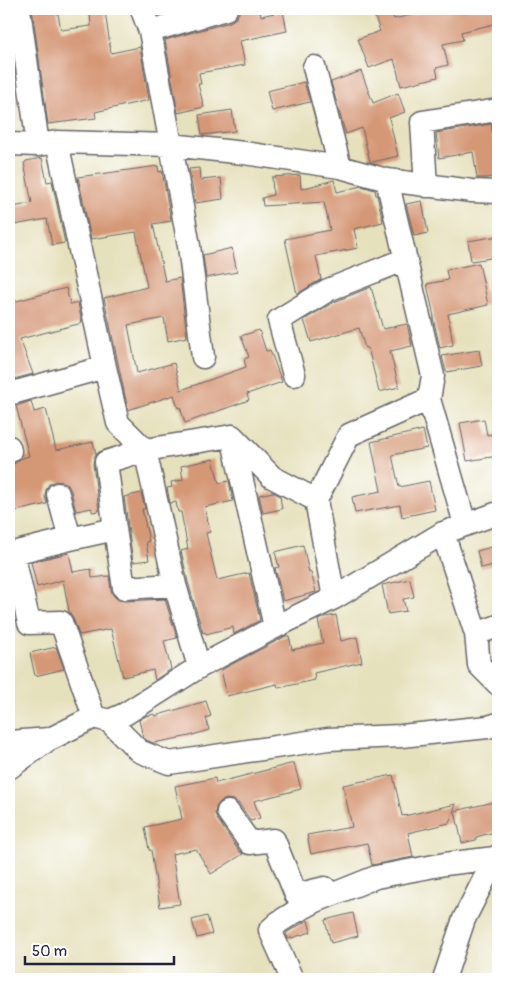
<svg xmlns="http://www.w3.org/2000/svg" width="507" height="988" font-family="Pangolin,sans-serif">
<rect width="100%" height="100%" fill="#fff"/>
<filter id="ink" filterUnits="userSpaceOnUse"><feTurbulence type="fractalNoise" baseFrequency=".02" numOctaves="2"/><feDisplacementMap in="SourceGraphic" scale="10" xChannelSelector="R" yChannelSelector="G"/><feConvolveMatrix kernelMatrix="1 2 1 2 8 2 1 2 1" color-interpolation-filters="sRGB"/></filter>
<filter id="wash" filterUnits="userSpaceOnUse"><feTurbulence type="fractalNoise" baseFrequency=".0096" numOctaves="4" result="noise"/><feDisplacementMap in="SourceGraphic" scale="20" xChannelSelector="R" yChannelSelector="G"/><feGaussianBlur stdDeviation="1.12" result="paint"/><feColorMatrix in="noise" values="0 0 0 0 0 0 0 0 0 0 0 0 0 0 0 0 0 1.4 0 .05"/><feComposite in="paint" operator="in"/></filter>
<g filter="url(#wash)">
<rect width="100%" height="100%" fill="#e6e1bd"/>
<g id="blocks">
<path fill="#d59877" d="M32,9H57L61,30L91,26L90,13L105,11L111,53L140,47L149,100L95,112L96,118L48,124Z
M239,9H260L261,16L283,11L287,31L240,41L245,65L199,73L201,84H198L204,107L178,113L165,40L230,22L236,18L239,13Z
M436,9H498V23L461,32L463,40L443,44L448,65L436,68L438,77L401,86L394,59L369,68L358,39L380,31L375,17L392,12L394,19Z
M9,30L15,78L9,79Z
M361,71L373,103L398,93L405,112L389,118L398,156L373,162H370L362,128L346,134L342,122L331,82Z
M304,82L310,102L272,111L267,91Z
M232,110L235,131L202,135L199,115Z
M491,124L498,165V176L486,178H477L473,152L439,158L436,133Z
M42,158L47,182L52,181L65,243L52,245L47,219L9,226V208L32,203L24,163L26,162V161Z
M158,166L159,172L162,171L171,221L153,224L165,281L180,278L187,337L168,341L164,318L128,325L137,373L174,363L181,390L246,367L244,359L249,357L241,336L259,330L266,351L270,350L282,382L247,394L249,400L185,423L180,407L178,408L174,395L128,410L104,298L147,287L136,232L91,239L78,177Z
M199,168L200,180L221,178L223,199L195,203L189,169Z
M300,175L301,189L334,180L337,192L361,186L375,190L376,195H377L383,222L354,229L358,248L316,256L321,279L297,294L285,239L330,230L324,202L263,206L262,198L273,195L272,177Z
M422,201L428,233L414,236L406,204Z
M498,236V257L471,261L468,241Z
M232,248L237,272L206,278L203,255Z
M479,263L488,305L448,314L453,345L440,348L433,318L434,317L427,284L448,280L446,270Z
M371,287L383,329L407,324L412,346L390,351L399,387L379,392L368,348H365L359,328L311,342L304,320L334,302Z
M66,288L70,304L78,303L82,323L20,339L33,374L10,380L9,375V303Z
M479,350L482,366L446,372L442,356Z
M31,401L34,412L46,409L56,450L93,442L96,454L94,458L93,464L99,511L92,512V508L76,511L71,491L68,485L62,482L55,481L49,484L46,490L45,497L47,504L16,511L9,480V464H14L20,459L29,456L16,406Z
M484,419L487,435L498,433V456L467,461L460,423Z
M423,430L427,448L392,455L399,487L429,481L435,510L402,517L400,505L355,513L352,497L381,491L371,442Z
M213,459L219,483L229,481L233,501L205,507L210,532L206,533L217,580L249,573L260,620L234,634L233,627L206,634L205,632L203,633L188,582L181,551L188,549L181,512H178L176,502L170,503L167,488L172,487L171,482L183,480L181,466Z
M273,492L280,496L282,509L263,513L259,495Z
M141,493L145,509H142L149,541L146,542L149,560L133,562L124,497Z
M303,545L309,573L311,572L316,592L283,601L275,568L279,567L275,552Z
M498,545V564L481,568L477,551Z
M69,553L73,572L91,569L92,578L109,576L111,590L113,595L118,600L125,601L165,599L177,638L164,641L171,669L155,680L153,670L123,677L111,629L79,635L73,618L69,611L63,580L37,587L31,562Z
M410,579L414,597L403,599L406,611L388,614L382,585Z
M336,615L341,641L357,637L362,662L314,673L315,680L278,688L277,684L227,696L221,670L286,636H289L292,650L323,643L318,620L325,617Z
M56,647L64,669L35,676L30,653Z
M206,701L211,716L206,718L209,730L190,736L153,743L146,740L143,737L139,720L146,716L155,714V716Z
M294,763L301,789L254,801L260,818L251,821L239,804L234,800L226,799L220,802L216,807L215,814L217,819L239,851L243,854L211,874L196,849L172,854L180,904L160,907L151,850H149L145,827L182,819L175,786L215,778L216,783Z
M393,775L402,816L404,815V816L456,804L449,823L408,833L413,857L372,865L367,843L311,854L307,835L352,827L343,785Z
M498,801V831L476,837V840L462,843L455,811Z
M353,913L358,936L331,943L325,920Z
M207,916L212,934L197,938L192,920Z
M308,920L311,932L288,939L286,933Z"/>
</g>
</g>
<g filter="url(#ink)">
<use href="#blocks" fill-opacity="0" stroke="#676568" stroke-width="1"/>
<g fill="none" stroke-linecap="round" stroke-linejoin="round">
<defs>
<path id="minor" d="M19,9L38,145
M142,10L150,31L171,145L189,246L203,357
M150,31L226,9
M314,67L340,167
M57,142L105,367L118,423L145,450L175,585L199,667
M9,144L38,145L57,142L171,145L244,153L340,167L387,180L472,191L498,192
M387,180L433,376L429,399L465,524
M426,186L422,122L498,110
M294,375L279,320L328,290L406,259
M9,394L105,367
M232,436L275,627
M9,447L10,451
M58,494L70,539
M316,500L334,598
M115,529L124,588L175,585
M443,533L476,634L479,665L498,684
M476,634L498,626
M94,717L61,622L29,623L13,553L70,539L115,529L106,462L145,450L232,436L272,477L316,500L349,435L429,399
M109,721L139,751L169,763L328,739L401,736L488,727L498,724
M9,742L50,739L94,717L109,721L125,714L199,667L275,627L334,598L443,533L498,513
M9,768L49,739
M228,812L250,843L274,840L296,895L325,888
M292,979L270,930L279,922L295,912L316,901L376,877L445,864L495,858L498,856
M444,979L464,919L495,858"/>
</defs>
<use href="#minor" stroke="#676568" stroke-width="25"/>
<use href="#minor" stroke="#fff" stroke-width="22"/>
</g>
</g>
<rect width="507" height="988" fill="none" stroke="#fff" stroke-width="30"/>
<path d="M25 956v8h149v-8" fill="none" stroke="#22223b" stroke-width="2.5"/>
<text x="32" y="956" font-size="15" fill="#22223b" stroke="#ffffff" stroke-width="4" paint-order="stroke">50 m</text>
</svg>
